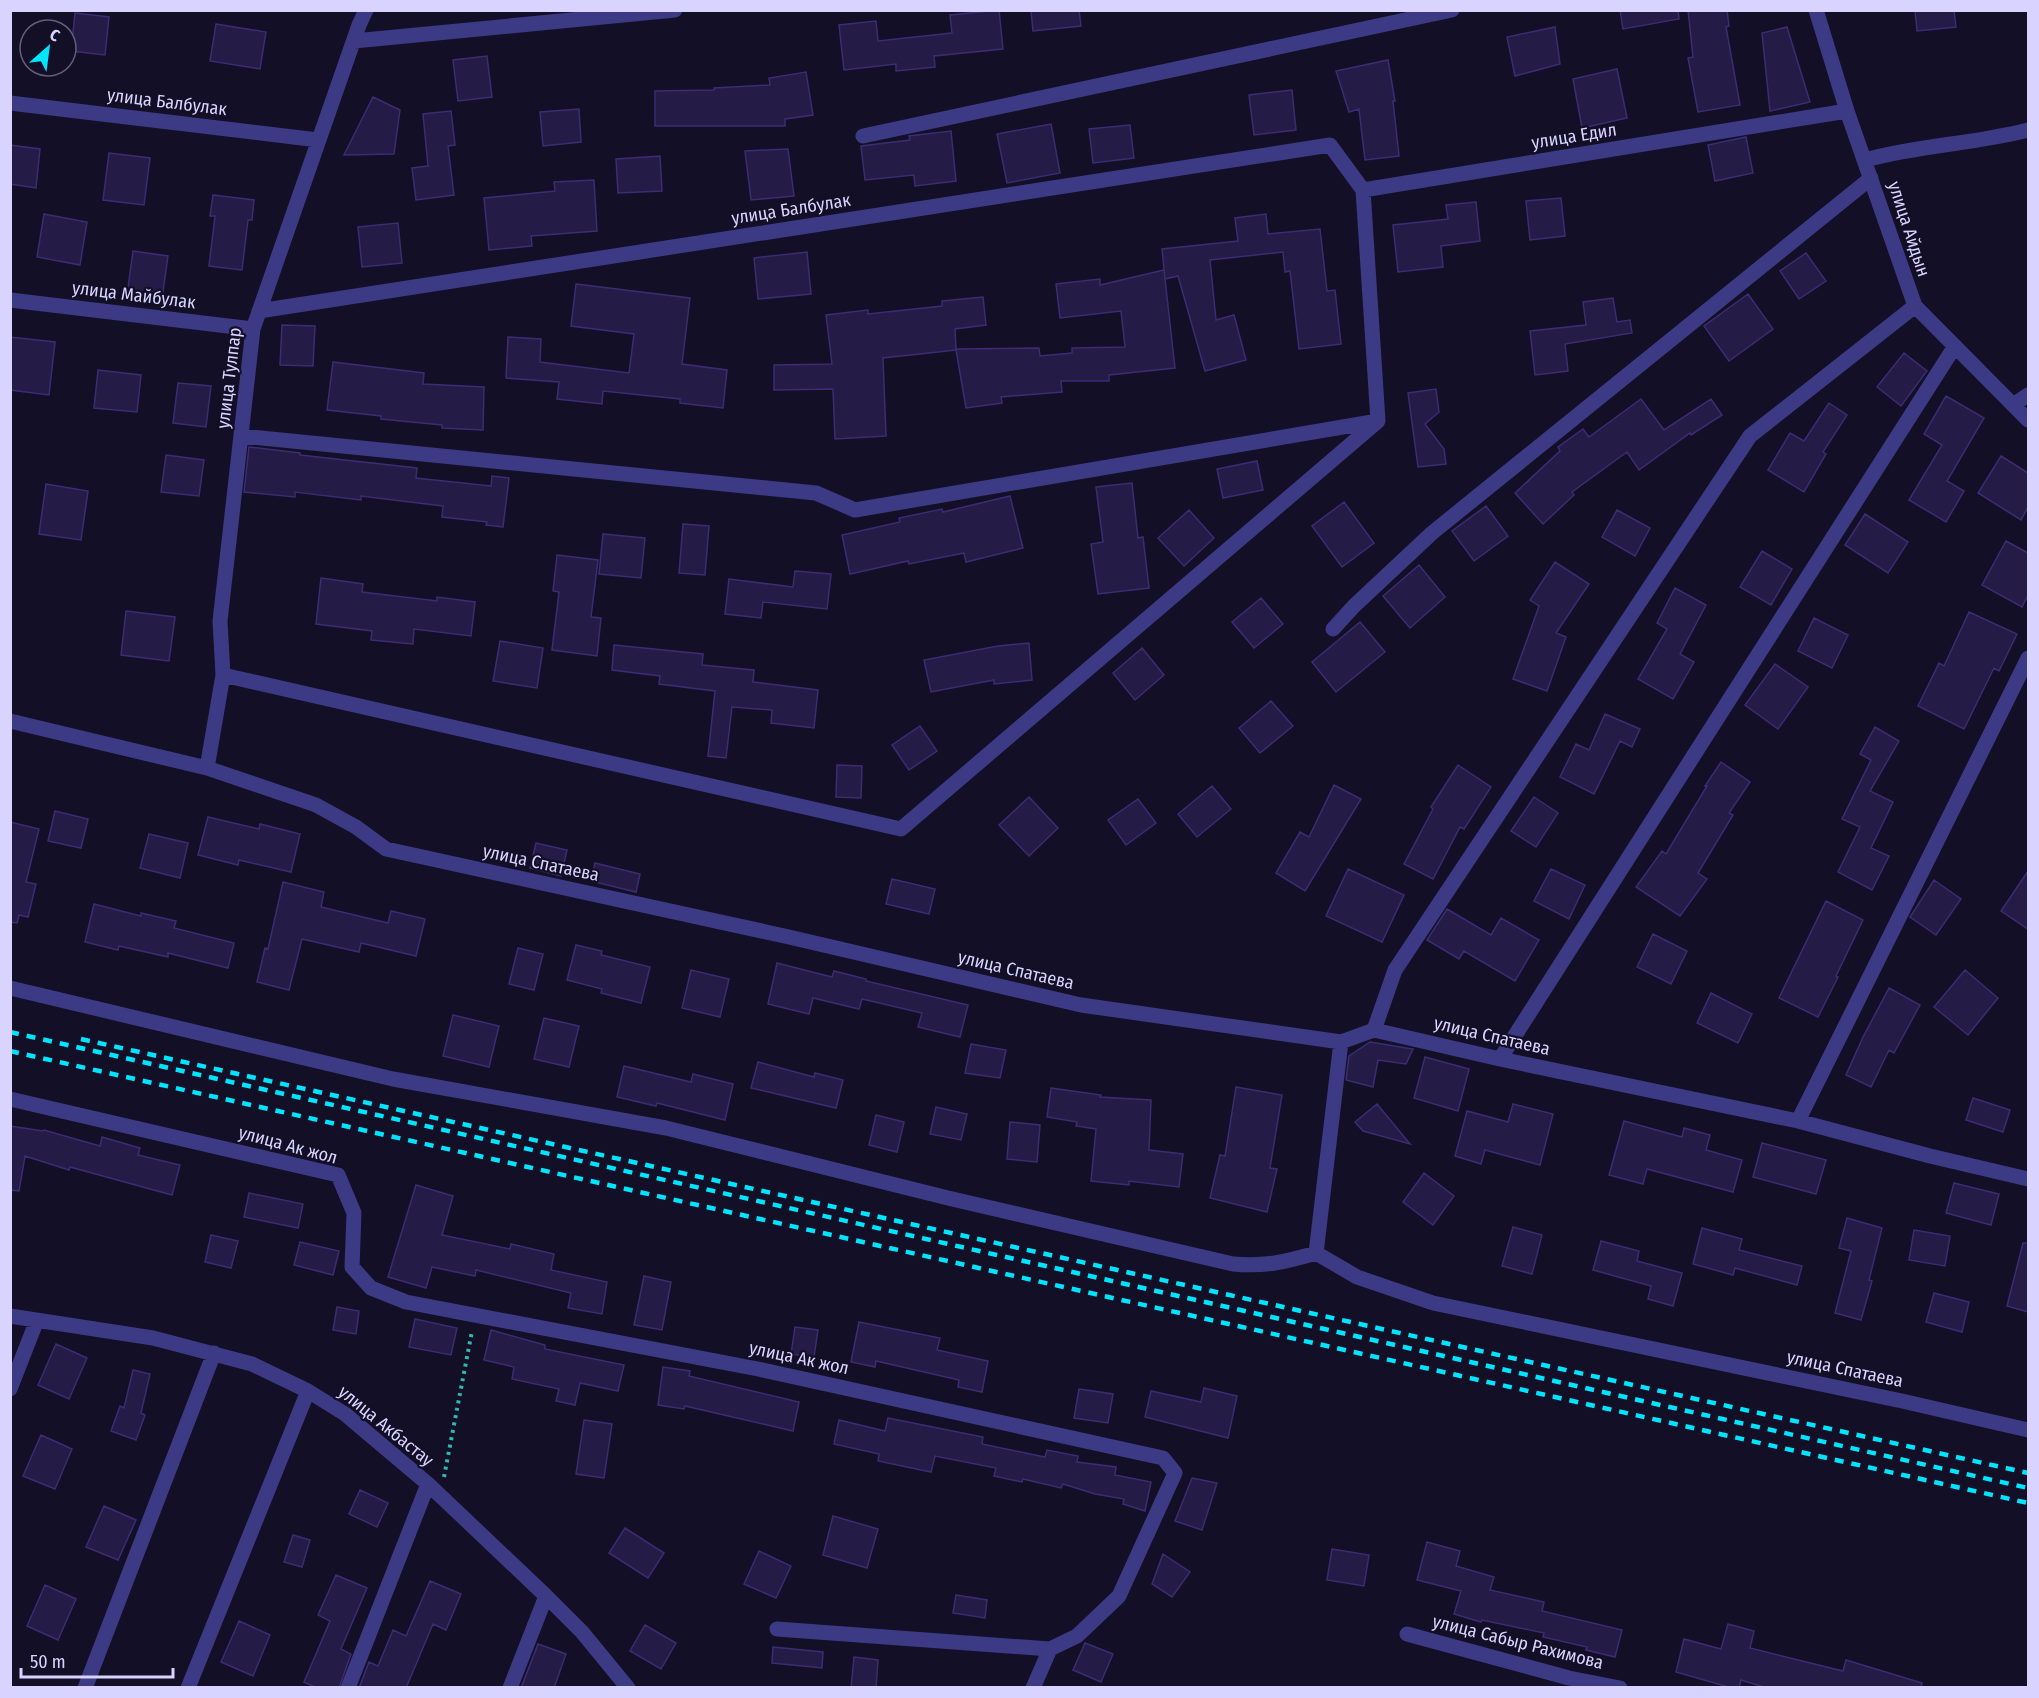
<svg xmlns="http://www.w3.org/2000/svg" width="2039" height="1698" font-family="'Fira Sans Condensed',sans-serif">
<rect width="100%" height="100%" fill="#130f26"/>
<path fill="#241b47" stroke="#3b2d73" stroke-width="1.5" d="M999,10L1003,49L934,56L935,67L896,71V64L844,70L839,25L876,21L878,41L952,33L950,15Z
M1031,10H1079L1081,26L1033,31Z
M1620,10H1678L1679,19L1623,29Z
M1688,10H1727L1729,26L1726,27L1740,105L1698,112L1688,58L1693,57Z
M1915,10H1954L1956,27L1917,31Z
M75,13L109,17L105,55L71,51Z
M216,24L266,32L260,69L210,61Z
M1555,27L1560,64L1515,76L1507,37Z
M1787,27L1810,102L1770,111L1762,33Z
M487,56L492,97L458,101L453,60Z
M1388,60L1395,101H1393L1399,156L1365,160L1359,109L1349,112L1336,71Z
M1617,69L1627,118L1582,128L1573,79Z
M806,72L813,115L785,119V126H655V91L714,90V88L770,85L769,78Z
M1292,90L1296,130L1254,135L1249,95Z
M373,97L400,110L394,154L344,155Z
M579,109L581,142L543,146L540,112Z
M451,111L455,145L448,146L454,195L416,200L412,168L428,166L423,114Z
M1051,124L1060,173L1007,183L997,134Z
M1130,125L1134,158L1093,163L1089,129Z
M951,131L956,181L915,186L914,175L865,180L861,146L910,140L909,136Z
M1746,137L1753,173L1715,181L1708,145Z
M10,145L40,149L36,188L10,184Z
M788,149L794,196L751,200L745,151Z
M109,153L150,158L144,205L103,200Z
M660,156L662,191L618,193L616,159Z
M594,180L597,231L531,236L532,246L489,250L484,198L555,191L554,182Z
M213,195L254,200L252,220H248L242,270L209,266L215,216H210Z
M1561,198L1565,236L1530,240L1526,201Z
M1476,202L1480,241L1441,246L1443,267L1398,272L1393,225L1448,219L1446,205Z
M44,214L87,222L80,265L37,257Z
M1266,214L1268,234L1320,229L1327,291L1335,290L1341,344L1299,349L1290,271L1285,272L1283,252L1210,260L1216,320L1234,315L1246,360L1205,371L1178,276L1165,279L1162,249L1238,241L1235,218Z
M398,223L402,263L362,267L358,227Z
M133,251L168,256L162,299L127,295Z
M807,252L811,294L758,299L754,258Z
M1806,253L1826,281L1799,299L1780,271Z
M1164,270L1175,368L1109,375V381H1061L1062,392L1001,397L1002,403L966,408L956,350L883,358L886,436L835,439L833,389L774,390V365L832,364L826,315L868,310V314L942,306V301L983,297L986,325L955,329L956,349L1039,348L1040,356L1072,353V348L1125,347L1121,311L1060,318L1056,284L1100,279V285Z
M576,284L690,298L682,364L727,370L723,408L680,403V399L603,391L602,404L557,399L559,382L506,378L508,337L541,339L540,362L629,373L634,334L571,326Z
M1748,294L1773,329L1729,361L1704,326Z
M1613,298L1617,322L1630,320L1632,333L1565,344L1568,371L1535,375L1530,331L1586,325L1583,302Z
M282,325L315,326L313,366L280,365Z
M10,337L55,342L49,395L10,390Z
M1904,353L1927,371L1901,406L1877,387Z
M333,362L424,373L423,384L484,387L483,430L442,428V425L381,419V416L327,410Z
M98,370L141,375L137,412L94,408Z
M178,383L211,386L206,427L173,423Z
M1436,389L1439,412L1425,424L1444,449L1446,464L1418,467L1408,393Z
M1946,396L1984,418L1947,481L1964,491L1946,522L1909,500L1942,445L1924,434Z
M1641,399L1664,430L1711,399L1722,415L1691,435L1690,433L1639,470L1627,452L1572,492L1574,495L1543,524L1515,493L1560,451L1558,447L1583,429L1589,437Z
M1829,403L1847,415L1823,452L1826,454L1804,492L1768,470L1790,433L1804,441Z
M249,447L300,453V455L417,468L416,478L491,486L492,476L509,478L503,527L486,525L487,522L442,517L443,506L361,496V500L295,492V497L244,492Z
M166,455L204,460L199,496L161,492Z
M2001,456L2028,473V507L2021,520L1978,493Z
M1257,461L1263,490L1223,498L1217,469Z
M1132,483L1138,538L1143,537L1149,588L1098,594L1091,544L1103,542L1096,487Z
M46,484L88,491L81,540L39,534Z
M1010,496L1023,548L966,562L964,553L909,564L908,561L850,574L842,535L900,522L899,518L942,509L943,512Z
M1344,502L1374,543L1342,567L1312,526Z
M1486,506L1508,536L1474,561L1452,531Z
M1189,510L1214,538L1184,566L1158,538Z
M1617,510L1650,528L1635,556L1602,537Z
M1865,514L1908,542L1888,573L1845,545Z
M683,524L709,526L705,575L679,573Z
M603,534L645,538L641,578L599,574Z
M2006,541L2028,553V595L2022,607L1982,585Z
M1762,551L1792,569L1771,605L1740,587Z
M557,555L598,560L591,617L601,618L597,656L552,650L559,592L553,591Z
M1555,562L1589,584L1556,633L1566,637L1547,691L1513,679L1539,606L1530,600Z
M1419,565L1445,597L1410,628L1383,596Z
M795,571L831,574L827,609L763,602L761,618L725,614L729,579L793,587Z
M321,578L363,584L362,592L437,601V597L475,602L471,636L414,629L413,644L371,640L372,631L316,624Z
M1675,588L1706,605L1680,654L1694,662L1673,699L1638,679L1667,629L1657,623Z
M1261,598L1283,624L1254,648L1232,622Z
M126,611L175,617L169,661L121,655Z
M1969,612L2017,634L1999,671L1994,668L1964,729L1918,706L1939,663L1944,666Z
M1814,618L1848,635L1832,668L1798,651Z
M1360,622L1385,652L1336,692L1312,662Z
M500,641L543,648L537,688L493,681Z
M1029,643L1032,680L994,684V680L931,692L924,660L998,646Z
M614,645L703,654L702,665L754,670L753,682L818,690L814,728L771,723L772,710L732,707L726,758L708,756L715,691L659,684L660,676L612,670Z
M1142,648L1164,675L1135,700L1113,673Z
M1775,664L1808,687L1778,729L1745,705Z
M1271,701L1293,726L1260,753L1239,728Z
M1605,714L1640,729L1632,747L1620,741L1594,794L1560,777L1576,744L1589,750Z
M920,726L937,751L909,770L892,745Z
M1875,727L1899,741L1870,791L1893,802L1871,848L1889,856L1872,890L1838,872L1860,827L1842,819L1871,760L1860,754Z
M1721,762L1750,782L1729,813L1733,815L1698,873L1707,879L1680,916L1636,887L1662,851L1666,854L1707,786H1705Z
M837,765L862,766L861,798L836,797Z
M1458,765L1491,787L1464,829L1460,827L1433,879L1404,864L1433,809L1431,807Z
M1334,785L1361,799L1305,891L1276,873L1300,832L1309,837Z
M1212,786L1231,809L1197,837L1178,814Z
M1029,797L1058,828L1029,856L999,825Z
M1534,797L1558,813L1536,847L1511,831Z
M1138,799L1156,823L1126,845L1108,820Z
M55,811L88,819L81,848L48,841Z
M208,817L259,829L260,824L300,834L291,872L239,860L238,865L198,855Z
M10,822L39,829L26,882L36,884L28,917L19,915L17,923L10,922Z
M149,834L188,843L180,878L140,868Z
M536,843L567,850L561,876L530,868Z
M595,863L640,874L636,892L591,881Z
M1348,869L1404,895L1382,942L1326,916Z
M1551,869L1585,885L1569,919L1534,901Z
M2028,871V929L2001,911Z
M892,879L935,889L929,914L886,904Z
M1934,880L1961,899L1936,935L1910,917Z
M283,882L324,892L321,907L388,923L391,911L425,919L416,956L361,943L359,952L302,939L289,990L257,982L265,948L268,949Z
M1826,901L1863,920L1836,976L1838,977L1818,1017L1779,998Z
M94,904L141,916V913L176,921L174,928L234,943L228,968L168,953V957L119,946L118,950L85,942Z
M1447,909L1491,935L1501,918L1539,940L1515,981L1464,951L1459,959L1427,940Z
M1653,934L1687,951L1671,984L1637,967Z
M576,945L602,951L601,955L650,967L641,1003L601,993L602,989L567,980Z
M518,948L543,954L534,990L509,984Z
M777,963L832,977L834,971L866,979V981L968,1005L960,1037L918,1027L922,1013L862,999L859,1009L813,998L809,1014L768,1004Z
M691,970L729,979L720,1017L682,1008Z
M1965,970L1998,998L1968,1035L1934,1007Z
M1889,988L1920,1005L1894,1053L1889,1050L1871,1087L1846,1075L1863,1037Z
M1711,993L1752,1014L1738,1043L1697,1023Z
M453,1015L499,1026L489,1067L443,1056Z
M544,1018L579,1026L569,1067L534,1059Z
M1370,1042L1413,1049L1406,1064L1378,1060L1373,1087L1346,1080L1349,1056Z
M971,1044L1006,1050L1000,1078L965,1073Z
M1425,1057L1469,1069L1458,1111L1414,1098Z
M758,1062L814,1077L815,1073L843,1080L836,1108L751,1088Z
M624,1066L691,1082L693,1074L733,1084L725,1120L657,1103L656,1106L617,1097Z
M1236,1087L1282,1095L1270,1168L1277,1169L1267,1212L1210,1198L1220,1155L1225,1156Z
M1051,1088L1101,1095L1100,1097L1151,1100L1149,1150L1183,1154L1179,1187L1129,1181V1185L1091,1181L1096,1129L1076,1126L1077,1122L1047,1117Z
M1973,1098L2010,1110L2003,1132L1966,1120Z
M1377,1104L1410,1144L1363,1131L1355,1122Z
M1513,1104L1553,1114L1540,1165L1485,1150L1481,1164L1455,1156L1467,1111L1508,1122Z
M936,1107L967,1114L961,1140L930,1134Z
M876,1115L904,1122L897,1152L869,1145Z
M1624,1121L1682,1137L1684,1128L1710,1135L1706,1150L1742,1160L1733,1192L1647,1169L1643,1184L1609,1175Z
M1010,1122L1040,1125L1037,1162L1007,1159Z
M10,1126L43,1131L44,1130L100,1146L102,1137L140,1148L138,1155L180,1165L172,1195L70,1167L69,1170L25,1156L19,1191L10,1190Z
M1762,1143L1826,1160L1816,1194L1753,1177Z
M1424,1173L1454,1196L1433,1225L1403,1202Z
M1954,1183L1999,1194L1991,1225L1946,1213Z
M416,1185L453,1196L442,1235L510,1249L511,1244L554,1254L551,1270L607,1282L602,1314L568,1308L571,1293L476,1270L475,1276L432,1267L426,1288L388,1277Z
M249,1193L303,1204L298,1228L244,1217Z
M1847,1218L1882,1228L1869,1280L1872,1281L1861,1320L1835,1313L1851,1251L1839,1248Z
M1513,1227L1542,1235L1532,1274L1502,1266Z
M1702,1228L1742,1239L1739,1250L1802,1266L1797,1285L1735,1268L1733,1275L1693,1264Z
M1914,1230L1950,1236L1945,1266L1909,1260Z
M211,1235L238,1241L231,1268L205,1262Z
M1601,1241L1639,1251L1637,1261L1682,1273L1673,1306L1648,1299L1651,1286L1593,1270Z
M300,1242L339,1251L333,1275L294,1265Z
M2023,1243H2028V1312L2007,1306Z
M644,1276L671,1282L662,1330L634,1325Z
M1934,1293L1969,1302L1962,1332L1926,1322Z
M337,1307L359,1311L356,1334L333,1330Z
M415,1319L457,1328L451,1355L409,1347Z
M859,1322L940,1338L937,1350L988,1361L982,1392L958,1387L959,1380L876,1361L875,1367L851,1362Z
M795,1327L818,1330L814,1357L791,1354Z
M491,1330L545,1345V1349L624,1365L618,1391L580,1383L575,1405L556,1401L559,1389L512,1379L514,1367L484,1360Z
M56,1344L87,1358L69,1399L38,1385Z
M663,1367L690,1371L689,1376L799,1402L793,1431L685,1406L684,1409L658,1405Z
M133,1370L150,1374L141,1413L145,1415L136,1440L111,1431L120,1406L124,1408Z
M1204,1388L1237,1396L1228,1438L1145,1417L1151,1391L1201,1402Z
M1079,1389L1113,1394L1108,1423L1074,1418Z
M888,1418L983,1437L982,1444L1045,1457L1047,1450L1078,1456L1077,1462L1116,1467L1115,1475L1151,1482L1145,1511L1123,1504L1124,1499L1095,1494L1063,1484L1061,1488L1023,1479L1022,1482L994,1476L996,1468L935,1456L931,1472L878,1461L879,1454L834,1444L839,1420L885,1431Z
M584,1420L612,1424L604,1478L576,1474Z
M41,1435L72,1449L55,1489L23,1476Z
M1192,1478L1217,1483L1202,1530L1175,1521Z
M360,1490L388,1503L377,1527L349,1514Z
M104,1506L136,1520L118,1560L86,1547Z
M833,1516L878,1529L867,1568L823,1555Z
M625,1528L664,1553L648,1578L609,1553Z
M293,1535L310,1540L302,1567L284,1562Z
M1427,1542L1460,1551L1456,1566L1494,1577L1490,1590L1544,1602L1542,1611L1622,1630L1615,1657L1586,1650L1587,1647L1543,1637L1544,1633L1482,1620L1481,1622L1454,1614L1461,1591L1417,1580Z
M1332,1549L1369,1555L1364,1586L1327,1580Z
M759,1551L791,1566L776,1598L744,1584Z
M1163,1554L1190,1572L1172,1597L1152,1584Z
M336,1575L367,1588L341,1649L351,1654L339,1688H317L304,1682L330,1621L318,1615Z
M430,1581L461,1594L446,1630L433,1624L406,1688H359L369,1662L378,1666L393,1630L406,1636Z
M45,1585L76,1599L58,1640L27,1626Z
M956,1595L987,1600L985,1618L953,1613Z
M239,1621L270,1635L253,1676L221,1662Z
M1728,1624L1754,1631L1750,1648L1843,1671L1846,1660L1922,1683L1921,1688H1767L1741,1680L1739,1688H1732L1676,1672L1684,1639L1721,1649Z
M645,1625L676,1643L661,1669L630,1651Z
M1085,1643L1113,1654L1101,1682L1073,1670Z
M538,1644L566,1654L554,1688H521Z
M773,1647L823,1652L822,1668L772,1663Z
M854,1657L878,1660L876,1688H851Z"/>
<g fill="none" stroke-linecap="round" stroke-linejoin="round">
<path stroke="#2fb8b0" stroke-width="4" stroke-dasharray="3 4.5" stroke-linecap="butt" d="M444,1477L472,1331"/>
<path stroke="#3d3a85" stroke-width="15" d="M1816,10L1847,111L1915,306L2028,420
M354,41L675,10
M10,103L318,140
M863,136L1452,10
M1865,160C1919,145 1975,144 2028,130
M10,300L253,329
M259,311L1330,145L1363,190L1847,111
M2013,405L2028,395
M241,436L816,493L855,510L1378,421L1363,190
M1333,629L1354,606L1432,533L1871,178
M223,675L901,829L1378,421
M10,721L207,768L316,805L356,827L386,849L789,937L1081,1005L1341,1042L1374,1030L1500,1059L1798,1121L1930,1156L2028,1179
M207,768L223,675L220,621L253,329L359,25L366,10
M10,988L393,1079L666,1128L948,1198L1233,1264C1265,1267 1285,1262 1316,1253L1357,1277L1433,1303L1902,1401L2028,1430
M1374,1030L1395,970L1750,436L1915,306
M1500,1059L1955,346
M10,1099L338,1175L354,1213L352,1267L371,1288L406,1302L758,1369L1163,1458L1175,1473L1119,1596L1077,1636L1050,1649L777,1629
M1798,1121L2028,658
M1316,1253L1341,1042
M10,1316L153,1338L252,1364L308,1391L345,1414L428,1484L546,1596L582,1632L628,1688
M10,1389L37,1320
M1407,1634L1569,1678L1620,1688
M85,1688L214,1353
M188,1688L308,1391
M348,1688L428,1484
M510,1688L546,1596
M1033,1688L1050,1649"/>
<path stroke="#00e5ff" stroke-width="4.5" stroke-dasharray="9 8" stroke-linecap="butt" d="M10,1032L2028,1488
M81,1039L2028,1473
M10,1051L2028,1503"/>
</g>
<g text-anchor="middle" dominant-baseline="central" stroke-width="4.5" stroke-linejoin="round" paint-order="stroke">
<g font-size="18" fill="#d9d4ff" stroke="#130f26">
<text transform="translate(167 102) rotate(7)">улица Балбулак</text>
<text transform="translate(1574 136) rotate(-9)">улица Едил</text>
<text transform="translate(791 209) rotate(-9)">улица Балбулак</text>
<text transform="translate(1909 229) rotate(72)">улица Айдын</text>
<text transform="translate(134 295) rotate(7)">улица Майбулак</text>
<text transform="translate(229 378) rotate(-83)">улица Тулпар</text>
<text transform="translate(541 863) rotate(12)">улица Спатаева</text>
<text transform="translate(1016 970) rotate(13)">улица Спатаева</text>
<text transform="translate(1492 1036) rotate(13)">улица Спатаева</text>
<text transform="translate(288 1145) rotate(15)">улица Ак жол</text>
<text transform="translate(799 1358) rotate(12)">улица Ак жол</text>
<text transform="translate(1845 1369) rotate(12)">улица Спатаева</text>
<text transform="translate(386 1426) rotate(39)">улица Акбастау</text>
<text transform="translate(1518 1642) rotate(14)">улица Сабыр Рахимова</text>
</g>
</g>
<rect width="2039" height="1698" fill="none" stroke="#d9d4ff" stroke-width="24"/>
<g transform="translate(48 48) rotate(28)"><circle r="28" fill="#130f26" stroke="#625e7d" stroke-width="1.5"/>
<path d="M0-4.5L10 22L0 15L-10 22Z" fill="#00e5ff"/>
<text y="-9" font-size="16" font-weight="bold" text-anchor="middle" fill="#d9d4ff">С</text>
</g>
<path d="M21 1668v9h152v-9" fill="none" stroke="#d9d4ff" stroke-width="3"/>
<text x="30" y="1668" font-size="18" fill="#d9d4ff" stroke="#130f26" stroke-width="4.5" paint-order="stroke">50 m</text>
</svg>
